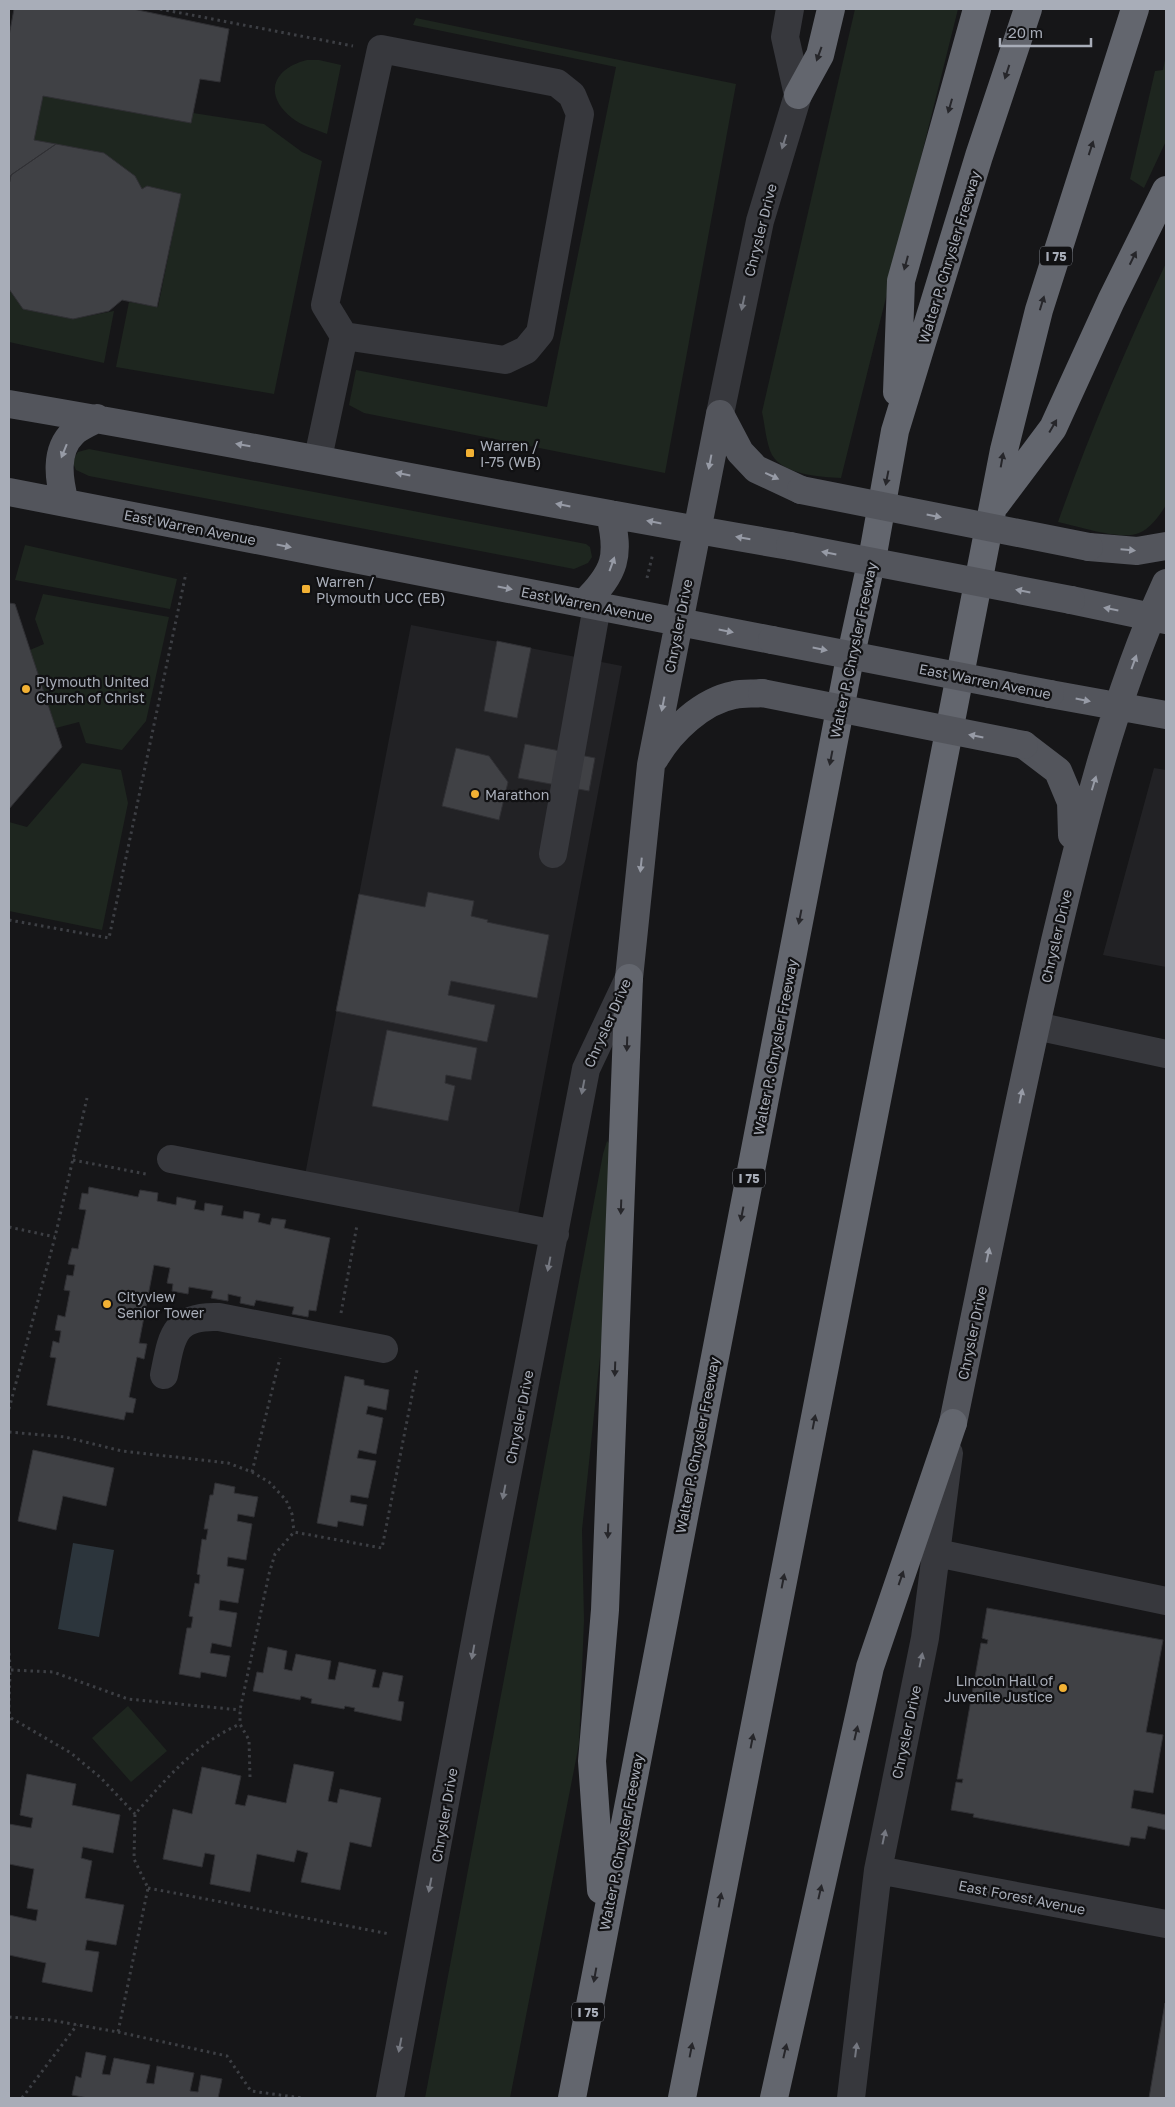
<svg xmlns="http://www.w3.org/2000/svg" width="1175" height="2107" font-family="'Golos Text',sans-serif">
<rect width="100%" height="100%" fill="#161618"/>
<path fill="#222225" d="M411,625L622,666L518,1215L305,1175Z
M1154,768L1166,770V967L1103,955Z"/>
<path fill="#1e261f" d="M855,9H958L841,478C821,477 784,475 772,455C766,443 765,425 762,412Z
M416,18L736,84L665,473L364,413L349,405L356,370L547,407L616,67L413,25Z
M1166,55V141L1144,188L1130,179L1155,71L1163,70Z
M307,60H319L341,65L327,134C315,129 302,126 292,118C262,94 274,68 307,60Z
M43,96L191,123L193,113L264,124L302,152L322,161L274,394L116,367L129,302L158,307L181,194L147,186L142,189L135,176L104,153L34,140Z
M1166,263V505C1160,515 1150,529 1139,533C1121,541 1078,526 1058,522C1089,434 1126,348 1166,263Z
M9,289L23,309L73,319L114,311L104,363L9,342Z
M89,449L586,544L590,547L592,557L588,563L574,569L89,476L76,470L72,461L78,452Z
M25,545L177,579L170,609L15,580Z
M43,594L169,617L146,721L122,750L86,743L79,722L56,728L30,650L44,644L35,619Z
M82,763L121,770L128,803L102,930L9,911V822L27,827Z
M607,1141L613,1147L608,1280L582,1530L584,1620L579,1744L510,2098H425L603,1154Z
M128,1706L167,1751L131,1782L92,1738Z"/>
<path fill="#2c353c" d="M73,1543L114,1550L99,1637L58,1629Z"/>
<path fill="#404145" stroke="#303034" d="M14,9H133L229,29L220,82L200,79L191,123L43,96L34,140L56,144L11,175L9,185V36Z
M56,144L104,153L135,176L142,189L147,186L181,194L157,307L122,300L109,311L73,319L23,309L9,289V185L11,175Z
M9,603L15,604L62,747L9,809Z
M497,641L531,648L517,718L484,711Z
M525,744L595,758L589,791L518,778Z
M456,748L489,756L508,782L499,820L442,806Z
M428,892L474,901L471,916L488,920L487,922L549,935L537,998L451,981L448,995L495,1005L487,1042L336,1011L359,894L425,907Z
M387,1030L477,1048L471,1080L446,1075L445,1083L455,1086L448,1121L372,1106Z
M89,1187L138,1197L140,1190L158,1193L157,1201L176,1205L177,1197L196,1201L194,1209L204,1211L205,1203L223,1206L221,1215L243,1219L244,1211L260,1214L258,1222L270,1225L272,1218L286,1220L284,1228L330,1238L316,1311L309,1310L308,1317L292,1314L294,1307L256,1300L254,1306L240,1303L241,1297L228,1294V1301L211,1298L213,1291L189,1287L188,1294L172,1291L173,1284L167,1283L170,1268L154,1265L139,1343L147,1344L144,1359L137,1357L129,1397L136,1399L133,1413L126,1412L124,1420L47,1405L56,1358L50,1357L53,1341L59,1343L61,1331L55,1330L58,1315L65,1317L70,1291L64,1290L67,1275L73,1276L75,1265L68,1264L72,1248L78,1249L86,1210L79,1209L82,1193L88,1194Z
M345,1376L364,1380V1385L389,1390L386,1410L368,1406L366,1414L383,1418L376,1454L359,1450L357,1458L376,1461L368,1498L351,1495L350,1502L367,1505L363,1526L338,1521L337,1527L317,1523Z
M33,1450L114,1468L106,1506L63,1496L56,1530L18,1521Z
M215,1483L235,1487L234,1493L258,1497L254,1517L238,1514L237,1521L252,1524L246,1560L228,1557L227,1566L244,1569L238,1603L220,1600L219,1610L237,1613L231,1647L212,1643L210,1653L230,1656L226,1677L201,1672L200,1678L179,1674L187,1628H191L193,1617L189,1616L195,1583L199,1584L200,1575L197,1574L202,1539L206,1540L208,1529H204L210,1495H213Z
M987,1608L1163,1640L1146,1732L1163,1735L1153,1793L1134,1790L1131,1808L1166,1815V1830L1148,1826L1145,1839L1131,1837L1129,1846L973,1817L974,1814L951,1810L956,1782L962,1783L963,1779H957L981,1643L987,1644L988,1640L982,1638Z
M268,1647L287,1651L284,1669L292,1671L296,1654L331,1661L328,1679L335,1680L339,1662L376,1670L372,1687L379,1688L383,1672L403,1676L398,1701L404,1702L401,1721L354,1711L355,1708L345,1706L344,1709L311,1703L312,1699L301,1696L300,1700L253,1691L257,1672L263,1673Z
M294,1764L334,1772L328,1801L337,1803L340,1789L381,1798L371,1847L350,1842L340,1890L301,1882L308,1853L297,1850L294,1862L257,1854L250,1892L210,1884L215,1855L205,1853L202,1867L163,1859L173,1809L192,1814L202,1767L241,1776L235,1804L245,1806L248,1795L286,1803Z
M27,1774L76,1784L72,1805L120,1815L113,1853L83,1847L81,1858L92,1861L85,1898L124,1905L116,1945L87,1940L85,1950L99,1952L92,1992L42,1982L46,1963L9,1955V1915L36,1921L38,1910L27,1908L34,1869L9,1864V1824L31,1828L33,1818L20,1815Z
M1165,2003L1166,2098H1149Z
M86,2052L106,2056L102,2074L110,2075L114,2058L150,2065L146,2083L154,2084L157,2066L194,2073L190,2091L198,2092L201,2075L222,2079L218,2098H88L72,2095L76,2076L81,2078Z"/>
<g fill="none" stroke-linecap="round" stroke-linejoin="round">
<path stroke="#3d3f44" stroke-width="3" stroke-dasharray="2.5 4" stroke-linecap="butt" d="M160,9L353,46
M647,578L653,553
M9,920L109,938L186,573
M73,1160L146,1174
M9,1227L55,1237
M341,1313L357,1225
M9,1409L55,1237L87,1098
M9,1432L65,1437L122,1451L228,1463L252,1472L269,1482L286,1500L292,1514L294,1532
M252,1472L280,1358
M9,1653C11,1672 9,1688 9,1707C9,1713 11,1717 9,1723
M11,1670L53,1672L128,1699L240,1710
M11,1718L71,1753L101,1778L135,1814
M250,1777L249,1740L240,1724V1710L269,1574L275,1554L294,1532L382,1548L417,1370
M148,1888L390,1934
M9,2017L50,2020L118,2032L148,1888L134,1859L135,1814C167,1778 195,1744 240,1724
M118,2032L227,2056L251,2091L302,2098
M22,2098L77,2025"/>
<path stroke="#37383d" stroke-width="28" d="M720,414L760,221L798,95L785,37L790,9
M318,458L344,336L505,360L526,350L540,333L580,114L572,95L557,83L381,49L325,305L344,336
M553,854L597,606
M1036,1026L1166,1054
M171,1159L555,1234
M164,1375C172,1336 173,1315 219,1317L384,1349
M937,1553L1166,1601
M878,1870L1166,1924
M390,2098L480,1615L586,1069L629,978
M851,2098L878,1870L925,1638L949,1453"/>
<path stroke="#53555c" stroke-width="28" d="M9,404C270,448 529,502 790,546
M720,414L740,452L756,469L801,490
M9,492L772,640
M65,503C59,480 54,451 73,433C79,427 90,423 97,418
M1089,547L1137,551L1166,546
M1071,600L1166,620
M584,603C616,572 620,556 610,514
M1050,694L1166,715
M1024,745L1058,771L1071,802L1072,835
M655,758C671,731 702,701 734,695C743,693 753,694 762,693
M629,978L651,765L720,414
M953,1423C986,1262 1018,1101 1055,941C1084,819 1114,697 1166,583"/>
<path stroke="#63666e" stroke-width="28" d="M798,95L820,55L831,9
M897,392L901,281L977,9
M996,504L1053,428L1111,301L1166,190
M601,1890L592,1761L605,1610L629,978
M572,2098L848,668L873,554L895,431L979,156L1028,9
M682,2098L1004,450L1039,310L1135,9
M774,2098L870,1667L953,1423"/>
<path stroke="#53555c" stroke-width="28" d="M801,490L1089,547
M790,546L1071,600
M772,640L1050,694
M762,693L1024,745"/>
</g>
<defs><path id="oneway-solid" d="M-6-.8H1V-3.2L6.5 0L1 3.2V.8H-6Z" transform="scale(1.25)"/></defs>
<g fill="#26262a">
<use href="#oneway-solid" transform="translate(819 54) rotate(110)"/>
<use href="#oneway-solid" transform="translate(1007 72) rotate(108)"/>
<use href="#oneway-solid" transform="translate(950 106) rotate(106)"/>
<use href="#oneway-solid" transform="translate(1091 148) rotate(-72)"/>
<use href="#oneway-solid" transform="translate(1133 258) rotate(-64)"/>
<use href="#oneway-solid" transform="translate(906 263) rotate(105)"/>
<use href="#oneway-solid" transform="translate(1042 303) rotate(-73)"/>
<use href="#oneway-solid" transform="translate(1053 426) rotate(-60)"/>
<use href="#oneway-solid" transform="translate(1002 460) rotate(-80)"/>
<use href="#oneway-solid" transform="translate(887 478) rotate(101)"/>
<use href="#oneway-solid" transform="translate(831 758) rotate(101)"/>
<use href="#oneway-solid" transform="translate(800 917) rotate(101)"/>
<use href="#oneway-solid" transform="translate(627 1044) rotate(92)"/>
<use href="#oneway-solid" transform="translate(621 1207) rotate(92)"/>
<use href="#oneway-solid" transform="translate(742 1214) rotate(101)"/>
<use href="#oneway-solid" transform="translate(615 1369) rotate(92)"/>
<use href="#oneway-solid" transform="translate(814 1422) rotate(-79)"/>
<use href="#oneway-solid" transform="translate(608 1531) rotate(92)"/>
<use href="#oneway-solid" transform="translate(901 1578) rotate(-71)"/>
<use href="#oneway-solid" transform="translate(783 1581) rotate(-79)"/>
<use href="#oneway-solid" transform="translate(856 1733) rotate(-77)"/>
<use href="#oneway-solid" transform="translate(752 1741) rotate(-79)"/>
<use href="#oneway-solid" transform="translate(820 1892) rotate(-77)"/>
<use href="#oneway-solid" transform="translate(720 1900) rotate(-79)"/>
<use href="#oneway-solid" transform="translate(595 1975) rotate(100)"/>
<use href="#oneway-solid" transform="translate(691 2050) rotate(-79)"/>
<use href="#oneway-solid" transform="translate(785 2051) rotate(-77)"/>
</g>
<g fill="#757881">
<use href="#oneway-solid" transform="translate(784 142) rotate(107)"/>
<use href="#oneway-solid" transform="translate(743 303) rotate(102)"/>
<use href="#oneway-solid" transform="translate(583 1087) rotate(101)"/>
<use href="#oneway-solid" transform="translate(549 1264) rotate(101)"/>
<use href="#oneway-solid" transform="translate(504 1492) rotate(101)"/>
<use href="#oneway-solid" transform="translate(473 1652) rotate(100)"/>
<use href="#oneway-solid" transform="translate(921 1660) rotate(-78)"/>
<use href="#oneway-solid" transform="translate(884 1837) rotate(-78)"/>
<use href="#oneway-solid" transform="translate(430 1885) rotate(101)"/>
<use href="#oneway-solid" transform="translate(400 2045) rotate(101)"/>
<use href="#oneway-solid" transform="translate(856 2050) rotate(-83)"/>
</g>
<g fill="#979ba6">
<use href="#oneway-solid" transform="translate(243 445) rotate(-170)"/>
<use href="#oneway-solid" transform="translate(64 451) rotate(112)"/>
<use href="#oneway-solid" transform="translate(710 462) rotate(101)"/>
<use href="#oneway-solid" transform="translate(403 474) rotate(-169)"/>
<use href="#oneway-solid" transform="translate(772 476) rotate(25)"/>
<use href="#oneway-solid" transform="translate(563 505) rotate(-169)"/>
<use href="#oneway-solid" transform="translate(934 516) rotate(11)"/>
<use href="#oneway-solid" transform="translate(654 522) rotate(-169)"/>
<use href="#oneway-solid" transform="translate(743 538) rotate(-170)"/>
<use href="#oneway-solid" transform="translate(284 546) rotate(11)"/>
<use href="#oneway-solid" transform="translate(1128 550) rotate(5)"/>
<use href="#oneway-solid" transform="translate(829 553) rotate(-169)"/>
<use href="#oneway-solid" transform="translate(612 564) rotate(-70)"/>
<use href="#oneway-solid" transform="translate(505 588) rotate(11)"/>
<use href="#oneway-solid" transform="translate(1023 591) rotate(-169)"/>
<use href="#oneway-solid" transform="translate(1111 609) rotate(-169)"/>
<use href="#oneway-solid" transform="translate(726 631) rotate(11)"/>
<use href="#oneway-solid" transform="translate(820 649) rotate(11)"/>
<use href="#oneway-solid" transform="translate(1134 662) rotate(-70)"/>
<use href="#oneway-solid" transform="translate(1083 700) rotate(11)"/>
<use href="#oneway-solid" transform="translate(663 704) rotate(101)"/>
<use href="#oneway-solid" transform="translate(976 736) rotate(-169)"/>
<use href="#oneway-solid" transform="translate(1094 783) rotate(-73)"/>
<use href="#oneway-solid" transform="translate(641 865) rotate(96)"/>
<use href="#oneway-solid" transform="translate(1021 1096) rotate(-78)"/>
<use href="#oneway-solid" transform="translate(988 1255) rotate(-78)"/>
</g>
<g fill="#f2b134" stroke="#111113" stroke-width="2">
<rect x="465" y="448" width="10" height="10" rx="2.5"/>
<rect x="301" y="584" width="10" height="10" rx="2.5"/>
<circle cx="26" cy="689" r="5"/>
<circle cx="475" cy="794" r="5"/>
<circle cx="107" cy="1304" r="5"/>
<circle cx="1063" cy="1688" r="5"/>
</g>
<g text-anchor="middle" dominant-baseline="central" stroke-width="4.5" stroke-linejoin="round" paint-order="stroke">
<g fill="#111113" stroke="#7b7e86" stroke-width="1">
<rect x="1040" y="246.5" width="32" height="19" rx="4"/>
<rect x="733" y="1168.5" width="32" height="19" rx="4"/>
<rect x="572" y="2002.5" width="32" height="19" rx="4"/>
</g>
<g font-size="12" font-weight="bold" fill="#a8adb8">
<text x="1056" y="256">I 75</text>
<text x="749" y="1178">I 75</text>
<text x="588" y="2012">I 75</text>
</g>
<g font-size="14" fill="#a8adb8" stroke="#111113">
<text transform="translate(760 230) rotate(-76)">Chrysler Drive</text>
<text transform="translate(949 257) rotate(-73)">Walter P. Chrysler Freeway</text>
<text transform="translate(190 527) rotate(11)">East Warren Avenue</text>
<text transform="translate(587 604) rotate(11)">East Warren Avenue</text>
<text transform="translate(678 626) rotate(-79)">Chrysler Drive</text>
<text transform="translate(853 650) rotate(-78)">Walter P. Chrysler Freeway</text>
<text transform="translate(985 681) rotate(11)">East Warren Avenue</text>
<text transform="translate(1056 936) rotate(-77)">Chrysler Drive</text>
<text transform="translate(607 1023) rotate(-66)">Chrysler Drive</text>
<text transform="translate(775 1047) rotate(-79)">Walter P. Chrysler Freeway</text>
<text transform="translate(972 1333) rotate(-78)">Chrysler Drive</text>
<text transform="translate(519 1417) rotate(-79)">Chrysler Drive</text>
<text transform="translate(697 1445) rotate(-79)">Walter P. Chrysler Freeway</text>
<text transform="translate(906 1732) rotate(-78)">Chrysler Drive</text>
<text transform="translate(444 1815) rotate(-80)">Chrysler Drive</text>
<text transform="translate(621 1842) rotate(-79)">Walter P. Chrysler Freeway</text>
<text transform="translate(1022 1897) rotate(11)">East Forest Avenue</text>
</g>
<g font-size="14" fill="#a8adb8" stroke="#111113" text-anchor="start">
<text x="480" y="445">Warren /<tspan x="480" dy="16">I-75 (WB)</tspan></text>
<text x="316" y="581">Warren /<tspan x="316" dy="16">Plymouth UCC (EB)</tspan></text>
<text x="36" y="681">Plymouth United<tspan x="36" dy="16">Church of Christ</tspan></text>
<text x="485" y="794">Marathon</text>
<text x="117" y="1296">Cityview<tspan x="117" dy="16">Senior Tower</tspan></text>
<text x="1053" y="1680" text-anchor="end">Lincoln Hall of<tspan x="1053" dy="16">Juvenile Justice</tspan></text>
</g>
</g>
<rect width="1175" height="2107" fill="none" stroke="#a8adb8" stroke-width="20"/>
<path d="M1000 38v8h91v-8" fill="none" stroke="#a8adb8" stroke-width="2.5"/>
<text x="1008" y="38" font-size="15" fill="#a8adb8" stroke="#111113" stroke-width="4" paint-order="stroke">20 m</text>
</svg>
